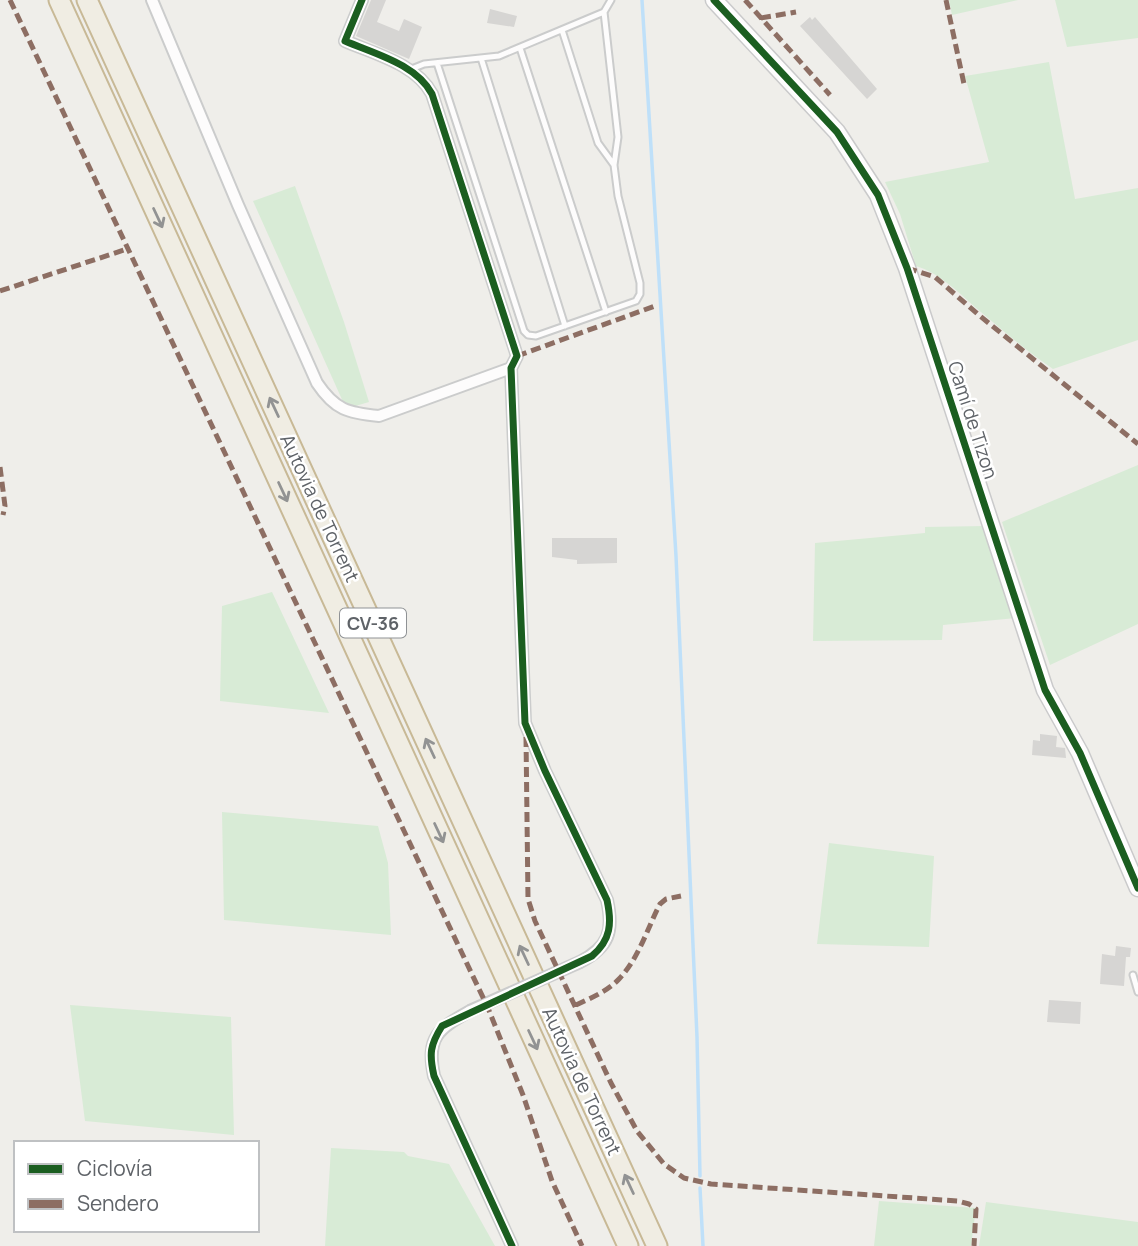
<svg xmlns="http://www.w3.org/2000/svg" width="1138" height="1246" font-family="Manrope,sans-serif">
<rect width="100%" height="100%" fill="#efeeea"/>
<path fill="#d8ebd6" d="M949,0H1018L952,15Z
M1055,0H1138V38L1067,47Z
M1049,62L1075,199L1138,188V340L1053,369C1025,350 1000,328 975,307C957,291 939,273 916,266L900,214L885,182L989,162L965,76Z
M295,186L344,322L369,402L352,407L344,404L253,201Z
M1138,465V624L1050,665L1002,522Z
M985,526L1016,618L943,625L942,640L813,641L815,543L925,533V527Z
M272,592L329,713L220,701L222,606Z
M222,812L378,826L388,863L391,935L224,920Z
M829,843L934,856L929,947L817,944Z
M70,1005L231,1017L234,1135L85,1121Z
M331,1148L404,1152L408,1156L449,1164L495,1246H325Z
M879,1201L976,1208L971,1246H874Z
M986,1202L1138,1222V1246H979Z"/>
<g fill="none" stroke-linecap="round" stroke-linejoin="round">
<path stroke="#bfe0f9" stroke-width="3.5" d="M642,0L676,556L697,1037L700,1176
M700,1188L703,1246"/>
</g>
<path fill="#d6d5d3" d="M371,0H386L377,22L399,31L404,19L422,27L409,59L356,36Z
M490,9L517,16L514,27L487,23Z
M810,17L812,20L815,17L877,89L867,99L800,26Z
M552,538H617V563L577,564V560L552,557Z
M1040,734L1057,736L1056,747L1065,748L1066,758L1032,755L1033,740L1040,741Z
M1116,946L1131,948L1130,957H1126L1124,986L1100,984L1102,954L1115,956Z
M1049,1000L1081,1002L1080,1024L1047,1022Z"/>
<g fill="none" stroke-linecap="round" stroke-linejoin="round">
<defs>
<path id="lane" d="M562,30L598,143L614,165
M520,48L606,312
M481,58L565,326
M437,63L524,331L528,335L536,336L636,301L640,294V283L618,196L614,165L618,137L604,12
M409,70L424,64L499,56L604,12L611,0
M1133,975L1138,992"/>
<path id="street" d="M152,0L238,205L317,383C335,410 348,413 379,416L511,368
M362,0L345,41C375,54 416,64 432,94L517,356L511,368L525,723L545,771L607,900C614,931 609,947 580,962
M470,1011C438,1029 426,1037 434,1076L512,1246"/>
<path id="secondary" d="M714,0L837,132L878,195L907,268L1045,690L1080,753L1138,888"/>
<path id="highway" d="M59,0L628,1246
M87,0L657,1246"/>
</defs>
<use href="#lane" stroke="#cbcccc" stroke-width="9"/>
<use href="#street" stroke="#cbcccc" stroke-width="14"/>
<use href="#secondary" stroke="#cacacb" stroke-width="19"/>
<use href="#highway" stroke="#c8b996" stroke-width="23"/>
<use href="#lane" stroke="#fdfcfc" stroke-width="5"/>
<use href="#street" stroke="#fdfcfc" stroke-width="10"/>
<use href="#secondary" stroke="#fdfcfc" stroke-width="16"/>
<use href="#highway" stroke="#f0ede3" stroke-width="19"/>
<defs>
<path id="street-bridge" d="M470,1011L580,962"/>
</defs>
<use href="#street-bridge" stroke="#cbcccc" stroke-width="14" stroke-linecap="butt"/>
<use href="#street-bridge" stroke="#fdfcfc" stroke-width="10"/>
<path stroke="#8d6e63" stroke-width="5" stroke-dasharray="10 5" stroke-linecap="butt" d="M10,0L488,1008L523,1095L552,1181L582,1246
M745,0L830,95
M946,0L964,84
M761,18L796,12
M907,268L935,277L980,316L1138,444
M0,291L127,249
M517,356L655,306
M0,467L5,506L3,515
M526,737L528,899L535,921L611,1083L637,1131L664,1164L684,1178L711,1184L958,1201L969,1204L976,1209L974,1246
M576,1005C591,998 608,991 619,979C639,958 647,929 660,904L666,899L681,896"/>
<defs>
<path id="cycleway" d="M362,0L345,41C375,54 416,64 432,94L517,356L511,368L525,723L545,771L607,900C612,923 611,940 592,956L442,1026C430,1045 429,1054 434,1076L512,1246
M714,0L837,132L878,195L907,268L1045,690L1080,753L1138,888"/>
</defs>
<use href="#cycleway" stroke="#fff" stroke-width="11"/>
<use href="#cycleway" stroke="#1b5e20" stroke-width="7"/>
</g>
<defs><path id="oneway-shaft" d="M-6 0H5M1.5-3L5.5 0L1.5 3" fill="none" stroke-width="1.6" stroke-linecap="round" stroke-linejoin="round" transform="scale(1.75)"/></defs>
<g stroke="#929393">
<use href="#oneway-shaft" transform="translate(158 218) rotate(65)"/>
<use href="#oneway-shaft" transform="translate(274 407) rotate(-115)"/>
<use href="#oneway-shaft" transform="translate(283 492) rotate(65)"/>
<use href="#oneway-shaft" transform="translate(430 748) rotate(-115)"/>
<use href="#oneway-shaft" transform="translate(439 833) rotate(65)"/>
<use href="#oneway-shaft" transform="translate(524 955) rotate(-115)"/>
<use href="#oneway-shaft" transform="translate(533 1040) rotate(65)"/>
<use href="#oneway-shaft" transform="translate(629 1184) rotate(-115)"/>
</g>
<g text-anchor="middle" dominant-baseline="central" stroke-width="5" stroke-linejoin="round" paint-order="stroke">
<rect fill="#fff" stroke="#8f9295" stroke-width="2" x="340" y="608.5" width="66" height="29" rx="5"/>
<g font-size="18" font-weight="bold" fill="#5f6368">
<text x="373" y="623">CV-36</text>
</g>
<g font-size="19" fill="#5f6368" stroke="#fff">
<text transform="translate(973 420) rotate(72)">Camí de Tizon</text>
<text transform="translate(320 508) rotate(65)">Autovia de Torrent</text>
<text transform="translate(582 1081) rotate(65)">Autovia de Torrent</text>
</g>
</g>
<rect x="14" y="1141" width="245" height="91" fill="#ffffff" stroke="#bfc1c3" stroke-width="2"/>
<rect x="28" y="1164" width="35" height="10" fill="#1b5e20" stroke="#bfc1c3" stroke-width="2"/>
<text x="77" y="1176" font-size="21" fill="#5f6368">Ciclovía</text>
<rect x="28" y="1199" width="35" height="10" fill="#8d6e63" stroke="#bfc1c3" stroke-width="2"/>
<text x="77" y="1211" font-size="21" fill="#5f6368">Sendero</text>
</svg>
